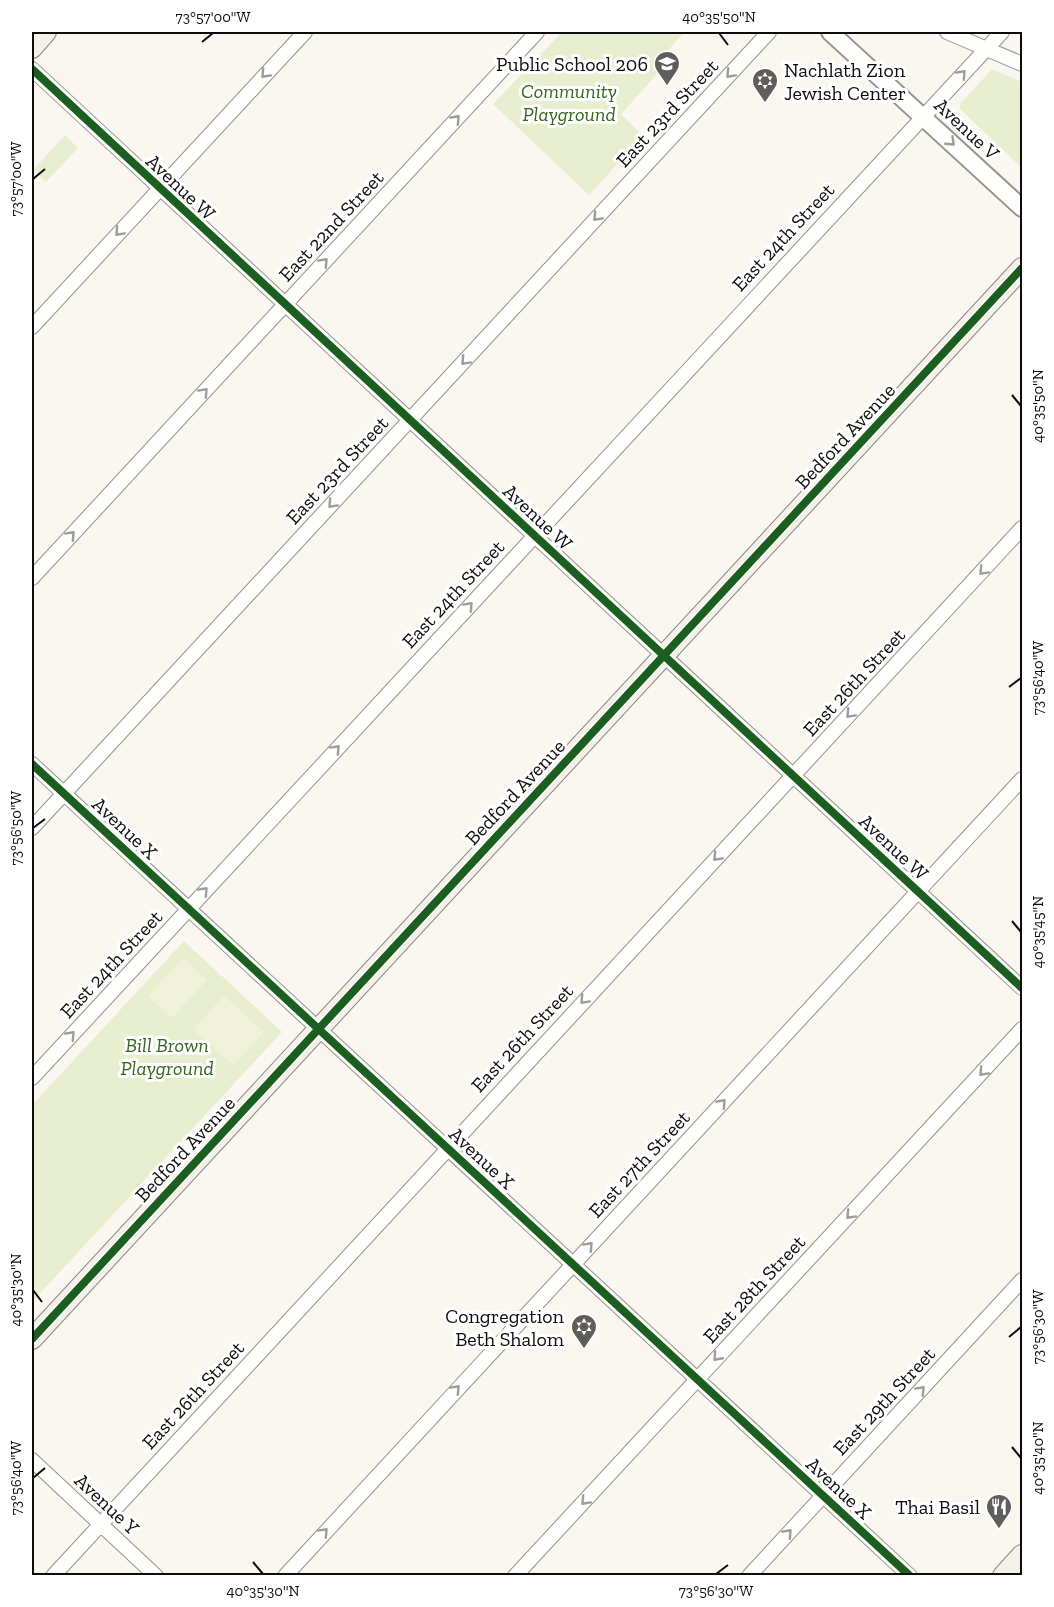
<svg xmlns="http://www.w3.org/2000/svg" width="1054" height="1607" font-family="'Zilla Slab',serif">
<rect width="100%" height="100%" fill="#faf7f0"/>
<path fill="#e7efd0" d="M562,32H685L652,67L658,73L621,114L643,136L589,195L493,104Z
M992,69L1022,82V168L960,109V104Z
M65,135L78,148L46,182L33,170Z
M184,941L282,1032L32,1302V1105Z"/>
<path fill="#f0f3d9" d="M183,958L207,980L171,1018L148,996Z
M224,996L264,1032L233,1065L193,1029Z"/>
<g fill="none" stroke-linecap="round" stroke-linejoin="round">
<defs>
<path id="minor" d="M947,32L1022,64
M32,69L1022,988
M32,327L305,32
M32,578L537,32
M32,764L910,1576
M32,828L769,32
M32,1078L1002,32
M32,1460L156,1576
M53,1576L1022,528
M285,1576L1022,779
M515,1576L1022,1029
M749,1576L1022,1280"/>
<path id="tertiary" d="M830,32L1022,208"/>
<path id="secondary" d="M32,48L46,32
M32,1339L1022,268
M1003,1576L1022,1555"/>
</defs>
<use href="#minor" stroke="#93928f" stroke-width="16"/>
<use href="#tertiary" stroke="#93928f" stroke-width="20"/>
<use href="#secondary" stroke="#8a8885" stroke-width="22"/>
<use href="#minor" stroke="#fefefd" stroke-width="14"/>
<use href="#tertiary" stroke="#fefefd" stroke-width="16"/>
<use href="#secondary" stroke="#f4f1e8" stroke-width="20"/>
<defs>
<path id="cycleway" d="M32,69L1022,988
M32,764L910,1576
M32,1339L1022,268"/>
</defs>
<use href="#cycleway" stroke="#fff" stroke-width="11"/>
<use href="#cycleway" stroke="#1b5e20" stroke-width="8"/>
</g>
<defs><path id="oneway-chevron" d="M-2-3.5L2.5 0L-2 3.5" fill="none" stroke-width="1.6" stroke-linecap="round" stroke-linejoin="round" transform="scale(1.5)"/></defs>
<g stroke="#9d9d9d">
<use href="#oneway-chevron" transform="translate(265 74) rotate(133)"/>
<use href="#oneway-chevron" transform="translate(730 74) rotate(133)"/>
<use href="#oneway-chevron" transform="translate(962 74) rotate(-47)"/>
<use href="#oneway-chevron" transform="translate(456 119) rotate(-47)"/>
<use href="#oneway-chevron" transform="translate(951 142) rotate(43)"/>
<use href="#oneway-chevron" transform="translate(597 217) rotate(133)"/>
<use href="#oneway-chevron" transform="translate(119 232) rotate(133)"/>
<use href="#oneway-chevron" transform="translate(324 262) rotate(-47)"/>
<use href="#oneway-chevron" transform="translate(465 361) rotate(133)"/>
<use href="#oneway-chevron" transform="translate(204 392) rotate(-47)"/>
<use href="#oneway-chevron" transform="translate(332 504) rotate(133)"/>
<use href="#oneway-chevron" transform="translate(71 535) rotate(-47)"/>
<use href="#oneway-chevron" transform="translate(983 571) rotate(133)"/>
<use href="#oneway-chevron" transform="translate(469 606) rotate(-47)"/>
<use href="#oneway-chevron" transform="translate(850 714) rotate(133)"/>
<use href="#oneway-chevron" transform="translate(336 749) rotate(-47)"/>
<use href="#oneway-chevron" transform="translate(717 857) rotate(133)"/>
<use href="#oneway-chevron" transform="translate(204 891) rotate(-47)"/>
<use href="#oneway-chevron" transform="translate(584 1000) rotate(133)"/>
<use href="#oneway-chevron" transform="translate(71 1035) rotate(-47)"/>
<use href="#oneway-chevron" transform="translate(983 1072) rotate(133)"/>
<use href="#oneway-chevron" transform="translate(722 1103) rotate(-47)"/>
<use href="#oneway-chevron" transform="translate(850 1215) rotate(133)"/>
<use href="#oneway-chevron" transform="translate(589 1246) rotate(-47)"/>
<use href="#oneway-chevron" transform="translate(717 1357) rotate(132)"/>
<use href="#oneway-chevron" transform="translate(456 1389) rotate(-47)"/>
<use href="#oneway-chevron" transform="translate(921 1390) rotate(-47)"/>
<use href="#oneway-chevron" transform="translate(585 1501) rotate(133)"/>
<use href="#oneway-chevron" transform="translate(324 1532) rotate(-47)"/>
<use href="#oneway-chevron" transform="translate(788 1533) rotate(-47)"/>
</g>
<path fill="none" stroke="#0c0c0c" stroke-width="2" d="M719,33L728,45M202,42L213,33M33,179L45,169M1012,395L1021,406M1009,687L1021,678M33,828L45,819M1012,921L1021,932M33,1290L42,1302M1009,1337L1021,1327M1012,1447L1021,1458M33,1478L45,1468M253,1562L263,1574M716,1574L728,1565"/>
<defs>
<symbol id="school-pin" viewBox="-11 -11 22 30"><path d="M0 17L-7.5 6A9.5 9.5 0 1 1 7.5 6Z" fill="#5f5e5c" stroke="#fff"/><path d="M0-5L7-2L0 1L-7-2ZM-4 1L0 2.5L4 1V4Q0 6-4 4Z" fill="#fff"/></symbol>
<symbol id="synagogue-pin" viewBox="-11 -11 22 30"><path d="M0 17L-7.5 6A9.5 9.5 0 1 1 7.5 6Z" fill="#5f5e5c" stroke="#fff"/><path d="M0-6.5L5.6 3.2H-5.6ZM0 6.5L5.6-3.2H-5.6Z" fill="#fff"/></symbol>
<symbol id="restaurant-pin" viewBox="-11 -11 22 30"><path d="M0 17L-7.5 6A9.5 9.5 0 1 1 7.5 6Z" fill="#5f5e5c" stroke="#fff"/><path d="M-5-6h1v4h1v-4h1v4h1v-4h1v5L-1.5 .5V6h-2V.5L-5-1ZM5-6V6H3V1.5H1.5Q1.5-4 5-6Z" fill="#fff"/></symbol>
</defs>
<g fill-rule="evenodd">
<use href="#school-pin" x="652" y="49" width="30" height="40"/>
<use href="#synagogue-pin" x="750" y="66" width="30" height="40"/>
<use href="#synagogue-pin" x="569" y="1312" width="30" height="40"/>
<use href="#restaurant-pin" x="984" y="1492" width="30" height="40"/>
</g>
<g text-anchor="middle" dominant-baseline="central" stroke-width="6" stroke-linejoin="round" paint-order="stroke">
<g font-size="20" fill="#0c0c0c" stroke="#fff" text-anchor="end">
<text x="648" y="64">Public School 206</text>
<text x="784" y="70" text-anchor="start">Nachlath Zion<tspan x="784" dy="23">Jewish Center</tspan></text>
<text x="564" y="1316">Congregation<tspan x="564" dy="23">Beth Shalom</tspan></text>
<text x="980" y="1507">Thai Basil</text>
</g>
<g font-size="20" font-style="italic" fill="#35641c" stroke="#fff">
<text x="569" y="91">Community<tspan x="569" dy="23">Playground</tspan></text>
<text x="167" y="1045">Bill Brown<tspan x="167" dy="23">Playground</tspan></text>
</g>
<g font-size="20" fill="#0c0c0c" stroke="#fff">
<text transform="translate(667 113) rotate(-47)">East 23rd Street</text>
<text transform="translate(967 129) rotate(43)">Avenue V</text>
<text transform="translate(181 187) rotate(43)">Avenue W</text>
<text transform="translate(331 226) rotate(-47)">East 22nd Street</text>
<text transform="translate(783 237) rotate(-47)">East 24th Street</text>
<text transform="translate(845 436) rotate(-47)">Bedford Avenue</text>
<text transform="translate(337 470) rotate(-47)">East 23rd Street</text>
<text transform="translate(538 517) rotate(43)">Avenue W</text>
<text transform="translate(453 594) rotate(-47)">East 24th Street</text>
<text transform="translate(854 682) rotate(-47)">East 26th Street</text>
<text transform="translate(515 792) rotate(-47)">Bedford Avenue</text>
<text transform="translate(125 828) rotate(43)">Avenue X</text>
<text transform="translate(894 847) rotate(43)">Avenue W</text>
<text transform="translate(111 964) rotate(-47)">East 24th Street</text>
<text transform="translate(522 1038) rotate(-47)">East 26th Street</text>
<text transform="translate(185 1149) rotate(-47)">Bedford Avenue</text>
<text transform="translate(482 1158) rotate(43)">Avenue X</text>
<text transform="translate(639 1164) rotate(-47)">East 27th Street</text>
<text transform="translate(754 1289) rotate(-47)">East 28th Street</text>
<text transform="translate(193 1395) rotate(-47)">East 26th Street</text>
<text transform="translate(884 1401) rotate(-47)">East 29th Street</text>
<text transform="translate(839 1488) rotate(43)">Avenue X</text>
<text transform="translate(107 1504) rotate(43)">Avenue Y</text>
</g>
</g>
<rect width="1054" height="1607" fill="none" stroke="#ffffff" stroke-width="66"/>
<rect x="33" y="33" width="988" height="1541" fill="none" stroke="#0c0c0c" stroke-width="2"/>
<g font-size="15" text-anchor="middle" fill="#0c0c0c">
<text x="213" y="22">73°57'00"W</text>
<text x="719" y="22">40°35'50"N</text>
<text transform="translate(16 179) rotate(-90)" y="5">73°57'00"W</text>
<text transform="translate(1038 406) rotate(-90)" y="5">40°35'50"N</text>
<text transform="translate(1038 678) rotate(-90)" y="5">73°56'40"W</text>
<text transform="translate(16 828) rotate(-90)" y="5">73°56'50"W</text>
<text transform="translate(1038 932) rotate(-90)" y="5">40°35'45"N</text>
<text transform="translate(16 1290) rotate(-90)" y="5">40°35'30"N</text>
<text transform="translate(1038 1327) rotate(-90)" y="5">73°56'30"W</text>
<text transform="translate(1038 1458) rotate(-90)" y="5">40°35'40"N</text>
<text transform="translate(16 1478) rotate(-90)" y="5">73°56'40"W</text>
<text x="263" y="1596">40°35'30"N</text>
<text x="716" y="1596">73°56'30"W</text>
</g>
</svg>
